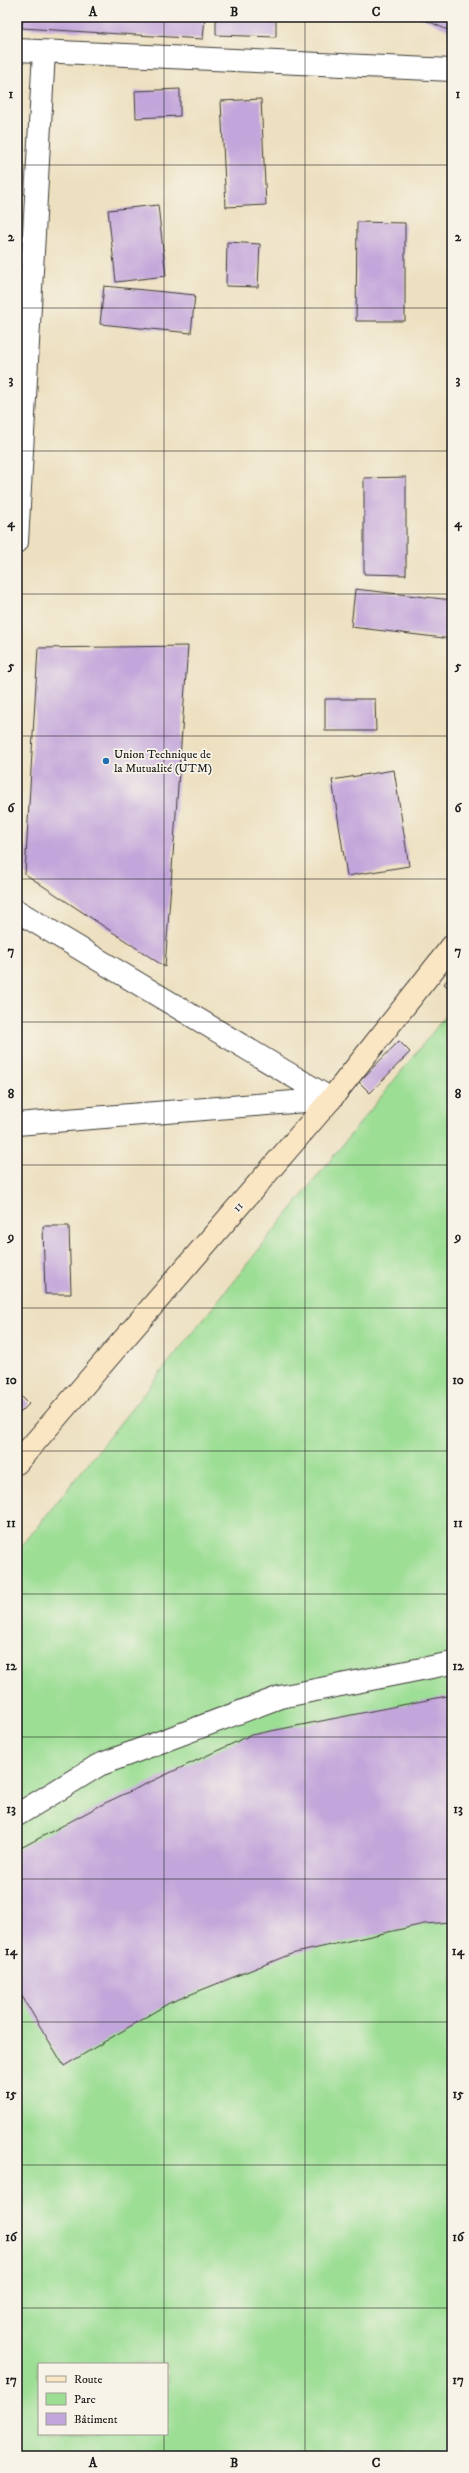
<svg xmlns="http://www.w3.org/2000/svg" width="469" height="2473" font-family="'IM FELL DW Pica',serif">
<rect width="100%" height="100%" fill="#f7f3e8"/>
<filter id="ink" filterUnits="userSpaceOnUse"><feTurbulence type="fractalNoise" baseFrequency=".025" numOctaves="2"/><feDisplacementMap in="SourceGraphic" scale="8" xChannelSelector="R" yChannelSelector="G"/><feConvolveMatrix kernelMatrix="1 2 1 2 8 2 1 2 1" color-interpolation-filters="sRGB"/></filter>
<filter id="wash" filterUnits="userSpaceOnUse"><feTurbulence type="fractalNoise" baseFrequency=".012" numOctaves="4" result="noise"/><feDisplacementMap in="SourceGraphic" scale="16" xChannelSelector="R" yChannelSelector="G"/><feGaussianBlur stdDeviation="0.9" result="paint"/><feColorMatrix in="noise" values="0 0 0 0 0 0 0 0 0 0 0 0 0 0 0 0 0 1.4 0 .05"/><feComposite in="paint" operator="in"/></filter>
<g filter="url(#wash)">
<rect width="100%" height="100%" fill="#ede0c0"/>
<path fill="#9cde94" stroke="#5c7d58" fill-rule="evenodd" d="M452,1008V2456H17V1552ZM39,2364H167V2434H39Z"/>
<g id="blocks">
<path fill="#c2a5da" d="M23,17H205L203,39L22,28Z
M216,17H276V37L216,35Z
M419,17H452V32Z
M180,89V116L136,118L135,91Z
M261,99L266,205L226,207L221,101Z
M158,205L166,276L116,282L108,210Z
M357,222L405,223V321H356Z
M227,242L260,244L258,287L226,286Z
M104,286L195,295L191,333L100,324Z
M406,477V575L364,574V478Z
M355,589L452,600V639L351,627Z
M188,646L165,967L25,874L38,648Z
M325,699H375L376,731H325Z
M394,770L409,866L347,876L332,780Z
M452,974V991L444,984Z
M399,1041L410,1052L370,1093L359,1082Z
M43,1226H69L71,1294H45Z
M17,1392L29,1404L17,1416Z
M452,1695V1922L424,1924L291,1954L169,2003L64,2066L17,1988V1850L103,1804L251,1735Z"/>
</g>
</g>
<g filter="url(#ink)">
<use href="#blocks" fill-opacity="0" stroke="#3b3935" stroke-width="1"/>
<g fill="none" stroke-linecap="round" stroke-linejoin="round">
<defs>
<path id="street" d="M17,50L452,70
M17,542L44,52
M17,911L331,1099
M17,1124L331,1099
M17,1815L99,1765L280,1697L452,1663"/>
<path id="secondary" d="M17,1463L331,1099L452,946"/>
</defs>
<use href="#street" stroke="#3b3935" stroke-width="24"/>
<use href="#secondary" stroke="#3b3935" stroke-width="24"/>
<use href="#street" stroke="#fff" stroke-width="22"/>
<use href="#secondary" stroke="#fbe6c4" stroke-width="22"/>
</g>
</g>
<path fill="none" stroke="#1c1c1c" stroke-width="1" stroke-opacity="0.55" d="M164,17V2364M305,17V2456M17,165H452M17,308H452M17,451H452M17,594H452M17,736H452M17,879H452M17,1022H452M17,1165H452M17,1308H452M17,1451H452M17,1594H452M17,1737H452M17,1879H452M17,2022H452M17,2165H452M17,2308H452M164,2434V2456"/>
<circle fill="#1f6fb2" stroke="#f7f3e8" stroke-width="1.5" cx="106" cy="761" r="4"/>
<g text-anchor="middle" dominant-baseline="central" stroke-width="3.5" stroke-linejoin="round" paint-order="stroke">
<g font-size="12" fill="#1c1c1c" stroke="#f7f3e8" text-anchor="start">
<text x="114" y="754">Union Technique de<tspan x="114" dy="14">la Mutualité (UTM)</tspan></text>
</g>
<g font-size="12" fill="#1c1c1c" stroke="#f7f3e8">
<text transform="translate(238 1207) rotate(-49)">11</text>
</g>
</g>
<rect width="469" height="2473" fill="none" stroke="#f7f3e8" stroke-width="44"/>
<rect x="38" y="2363" width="130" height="72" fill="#f7f3e8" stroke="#9f9d96"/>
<rect x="46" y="2376" width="20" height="6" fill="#fbe6c4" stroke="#9f9d96"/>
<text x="74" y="2383" font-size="12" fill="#1c1c1c">Route</text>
<rect x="46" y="2393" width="20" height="12" fill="#9cde94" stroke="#9f9d96"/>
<text x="74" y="2403" font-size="12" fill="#1c1c1c">Parc</text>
<rect x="46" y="2413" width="20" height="12" fill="#c2a5da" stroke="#9f9d96"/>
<text x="74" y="2423" font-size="12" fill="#1c1c1c">Bâtiment</text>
<rect x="22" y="22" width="425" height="2429" fill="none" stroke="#1c1c1c" stroke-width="1.5"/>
<g font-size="13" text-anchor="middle" font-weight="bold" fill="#1c1c1c">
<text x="93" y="16">A</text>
<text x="234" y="16">B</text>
<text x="376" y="16">C</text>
<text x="11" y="98">1</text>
<text x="458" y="98">1</text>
<text x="11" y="241">2</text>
<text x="458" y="241">2</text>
<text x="11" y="384">3</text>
<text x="458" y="384">3</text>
<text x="11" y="527">4</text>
<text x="458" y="527">4</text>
<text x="11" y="670">5</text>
<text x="458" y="670">5</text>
<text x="11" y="812">6</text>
<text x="458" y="812">6</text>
<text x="11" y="955">7</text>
<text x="458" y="955">7</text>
<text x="11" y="1098">8</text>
<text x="458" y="1098">8</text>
<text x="11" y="1241">9</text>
<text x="458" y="1241">9</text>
<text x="11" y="1384">10</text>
<text x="458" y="1384">10</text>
<text x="11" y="1527">11</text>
<text x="458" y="1527">11</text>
<text x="11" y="1670">12</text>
<text x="458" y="1670">12</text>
<text x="11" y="1813">13</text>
<text x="458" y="1813">13</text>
<text x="11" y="1955">14</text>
<text x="458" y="1955">14</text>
<text x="11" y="2098">15</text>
<text x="458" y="2098">15</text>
<text x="11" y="2241">16</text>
<text x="458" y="2241">16</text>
<text x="11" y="2384">17</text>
<text x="458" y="2384">17</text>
<text x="93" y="2467">A</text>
<text x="234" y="2467">B</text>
<text x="376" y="2467">C</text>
</g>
</svg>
